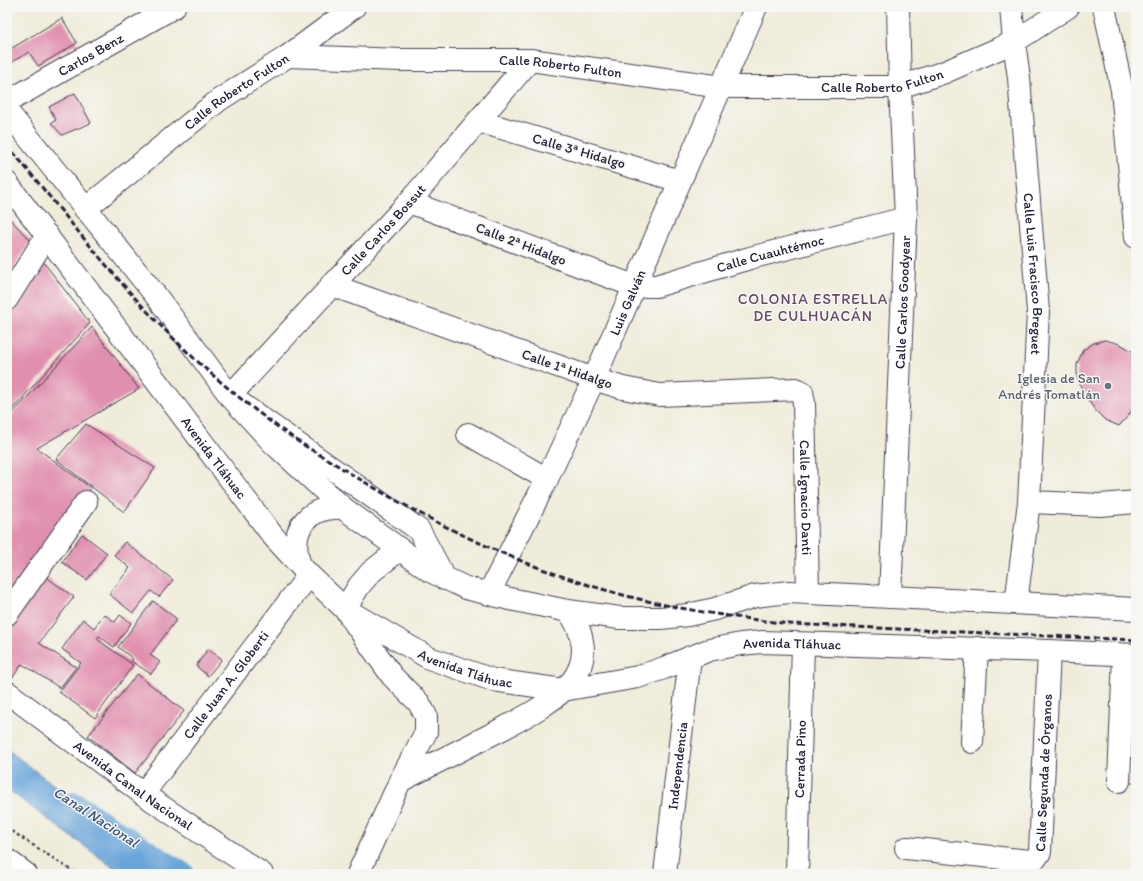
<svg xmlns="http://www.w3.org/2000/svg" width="1143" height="881" font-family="Itim,sans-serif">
<rect width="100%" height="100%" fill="#f6f6f2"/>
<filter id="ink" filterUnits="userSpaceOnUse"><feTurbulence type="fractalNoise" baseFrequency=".025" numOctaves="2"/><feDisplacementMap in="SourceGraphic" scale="8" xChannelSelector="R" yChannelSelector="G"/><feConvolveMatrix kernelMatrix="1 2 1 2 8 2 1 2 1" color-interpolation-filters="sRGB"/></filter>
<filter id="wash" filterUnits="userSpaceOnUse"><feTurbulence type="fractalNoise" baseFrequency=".012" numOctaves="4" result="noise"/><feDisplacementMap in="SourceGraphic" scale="16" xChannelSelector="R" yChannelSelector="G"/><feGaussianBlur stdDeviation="0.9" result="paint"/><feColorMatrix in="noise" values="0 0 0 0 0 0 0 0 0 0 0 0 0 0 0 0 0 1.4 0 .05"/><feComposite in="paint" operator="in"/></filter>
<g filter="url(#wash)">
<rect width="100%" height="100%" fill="#f0ecda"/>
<path fill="#69a5da" stroke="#46648a" d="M7,749L111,829L175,874H122L7,789Z"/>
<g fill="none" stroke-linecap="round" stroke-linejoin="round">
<path stroke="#69a5da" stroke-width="22" d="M74,803L184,874"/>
</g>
<g id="blocks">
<path fill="#e18faf" d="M62,18L77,43L38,66L29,52L10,63L7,58V51Z
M75,93L91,123L62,135L51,123L56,120L49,107Z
M7,216L31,241L7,278Z
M38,255L90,323L7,415V305Z
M92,327L139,389L37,448L91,488L7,612V419Z
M1105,340L1120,344L1132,351L1136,357V404L1128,416L1119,426L1105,420L1095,410L1084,394L1077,377V364L1083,350L1094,343Z
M86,424L155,468L124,512L56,459Z
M82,534L107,553L87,580L62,562Z
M125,542L173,580L159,597L151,591L133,613L109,594L130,568L114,555Z
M39,572L74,597L39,643L76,667L60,688L22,664L13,677L7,673V620Z
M153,601L177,619L150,655L160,662L151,674L131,661L133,659L118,647Z
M104,614L115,622L120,615L131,623L114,647L99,636L97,639L133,665L95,718L59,692L81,663L62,649L83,619L94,628Z
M208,649L222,659L208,676L196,666Z
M1134,658H1136V783H1129Z
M137,674L184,711L135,773L88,736Z"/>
</g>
</g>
<g filter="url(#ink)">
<use href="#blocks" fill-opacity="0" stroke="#414053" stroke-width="1"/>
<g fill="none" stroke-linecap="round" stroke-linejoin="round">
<defs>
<g id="minor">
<path id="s1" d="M1011,7L1014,42L1019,78L1038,311L1029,502L1016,603"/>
<path d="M1104,7L1122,90L1136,237"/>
<path id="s2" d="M288,56L401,60H530L722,87H900L945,72L1014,42L1068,7"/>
<path id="s3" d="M7,102L174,7"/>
<path d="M478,121L680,181"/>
<path id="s4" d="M409,202L634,286H656L750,258L906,218"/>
<path id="s5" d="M85,209L219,100L288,56L354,7"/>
<path id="s6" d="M331,285L594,379L623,388L660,395L796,389L802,392L804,403L808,592"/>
<path d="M7,299L47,235"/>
<path d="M468,434L547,479"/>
<path d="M1029,502L1101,505L1136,502"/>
<path id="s7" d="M445,579L419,530L230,396L409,202L530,60"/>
<path id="s8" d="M489,593L547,479L594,379L756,7"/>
<path id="s9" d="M890,597L906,218L900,87L898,7"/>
<path d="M7,614L86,502"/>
<path id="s10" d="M7,692L143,794L262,874"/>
<path d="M972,742L977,648"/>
<path d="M1119,781L1124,655"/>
<path id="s11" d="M143,794L309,575"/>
<path id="s12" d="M906,848L1030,861L1036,858L1040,852L1049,651"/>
<path d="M7,860L26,874"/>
<path id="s13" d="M665,874L690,657"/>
<path id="s14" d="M797,874L803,644"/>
</g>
<g id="major">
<path d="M7,111L157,297L230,396L273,443L343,508L430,571L466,588L510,599L568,611L620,618H661L688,615L715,609L755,596L789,592L1136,609"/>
<path id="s15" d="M7,183L273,536L309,575L345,609L429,658L493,680L563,690L638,677L664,668L709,650L741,644L762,642L1049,651L1136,655"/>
<path d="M300,565C288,530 307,506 343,508"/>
<path d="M345,609L359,586L371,572L399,550"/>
<path d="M349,615L392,676L419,703L426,716V732L400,781L358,874"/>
<path d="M400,781C435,763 469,746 504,728C525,717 557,700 572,681C589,660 585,632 568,611"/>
</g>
</defs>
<use href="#minor" stroke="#414053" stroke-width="24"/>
<use href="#major" stroke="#414053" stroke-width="24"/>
<path stroke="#414053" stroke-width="2.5" stroke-dasharray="3 3" stroke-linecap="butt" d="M7,828L77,874"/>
<use href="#minor" stroke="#fff" stroke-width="22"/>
<use href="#major" stroke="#fff" stroke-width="22"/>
<path stroke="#22223b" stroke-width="3" stroke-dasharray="6 3" stroke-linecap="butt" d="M7,145C61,209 112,277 171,336C208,373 249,407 292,437C307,448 324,457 340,467C433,525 532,573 639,599C689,611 739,618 790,624L1136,640"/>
</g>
</g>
<circle fill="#6b7280" stroke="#f6f6f2" stroke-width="1.5" cx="1108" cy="386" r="4"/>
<g text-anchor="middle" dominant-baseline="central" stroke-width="3" stroke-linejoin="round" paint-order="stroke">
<g font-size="14" fill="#22223b" stroke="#f6f6f2">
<text stroke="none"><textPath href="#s3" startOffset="96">Carlos Benz</textPath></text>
<text stroke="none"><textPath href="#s2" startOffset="273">Calle Roberto Fulton</textPath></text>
<text stroke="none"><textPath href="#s2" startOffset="597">Calle Roberto Fulton</textPath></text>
<text stroke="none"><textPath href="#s5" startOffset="192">Calle Roberto Fulton</textPath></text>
<text transform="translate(579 151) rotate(16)">Calle 3ª Hidalgo</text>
<text stroke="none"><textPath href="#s7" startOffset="513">Calle Carlos Bossut</textPath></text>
<text transform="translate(521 244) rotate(21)">Calle 2ª Hidalgo</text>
<text stroke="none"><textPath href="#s4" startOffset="381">Calle Cuauhtémoc</textPath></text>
<text stroke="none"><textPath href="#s1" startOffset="268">Calle Luis Fracisco Breguet</textPath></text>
<text stroke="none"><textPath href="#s8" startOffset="322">Luis Galván</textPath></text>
<text stroke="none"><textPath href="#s9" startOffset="295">Calle Carlos Goodyear</textPath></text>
<text transform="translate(567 369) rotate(19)">Calle 1ª Hidalgo</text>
<text stroke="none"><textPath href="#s15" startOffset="344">Avenida Tláhuac</textPath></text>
<text stroke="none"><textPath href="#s6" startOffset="596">Calle Ignacio Danti</textPath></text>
<text stroke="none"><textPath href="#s15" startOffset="1016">Avenida Tláhuac</textPath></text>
<text stroke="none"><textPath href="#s15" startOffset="680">Avenida Tláhuac</textPath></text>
<text stroke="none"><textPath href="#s11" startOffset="137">Calle Juan A. Globerti</textPath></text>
<text stroke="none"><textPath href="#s14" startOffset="115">Cerrada Pino</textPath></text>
<text stroke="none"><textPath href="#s13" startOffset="109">Independencia</textPath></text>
<text stroke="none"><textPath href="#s12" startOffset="218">Calle Segunda de Órganos</textPath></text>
<text stroke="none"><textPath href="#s10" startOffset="157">Avenida Canal Nacional</textPath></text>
</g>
<g font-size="14" fill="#5b616d" stroke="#f6f6f2" text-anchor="end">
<text x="1100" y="378">Iglesia de San<tspan x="1100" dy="16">Andrés Tomatlán</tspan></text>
</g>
<g font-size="15" letter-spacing="1" fill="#654864" stroke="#f6f6f2">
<text x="813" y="299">COLONIA ESTRELLA<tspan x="813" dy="17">DE CULHUACÁN</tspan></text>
</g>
<g font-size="15" font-style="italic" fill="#3e567b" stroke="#f6f6f2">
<text transform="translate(96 817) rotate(33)">Canal Nacional</text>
</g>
</g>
<rect width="1143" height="881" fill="none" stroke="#f6f6f2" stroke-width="24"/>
</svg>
